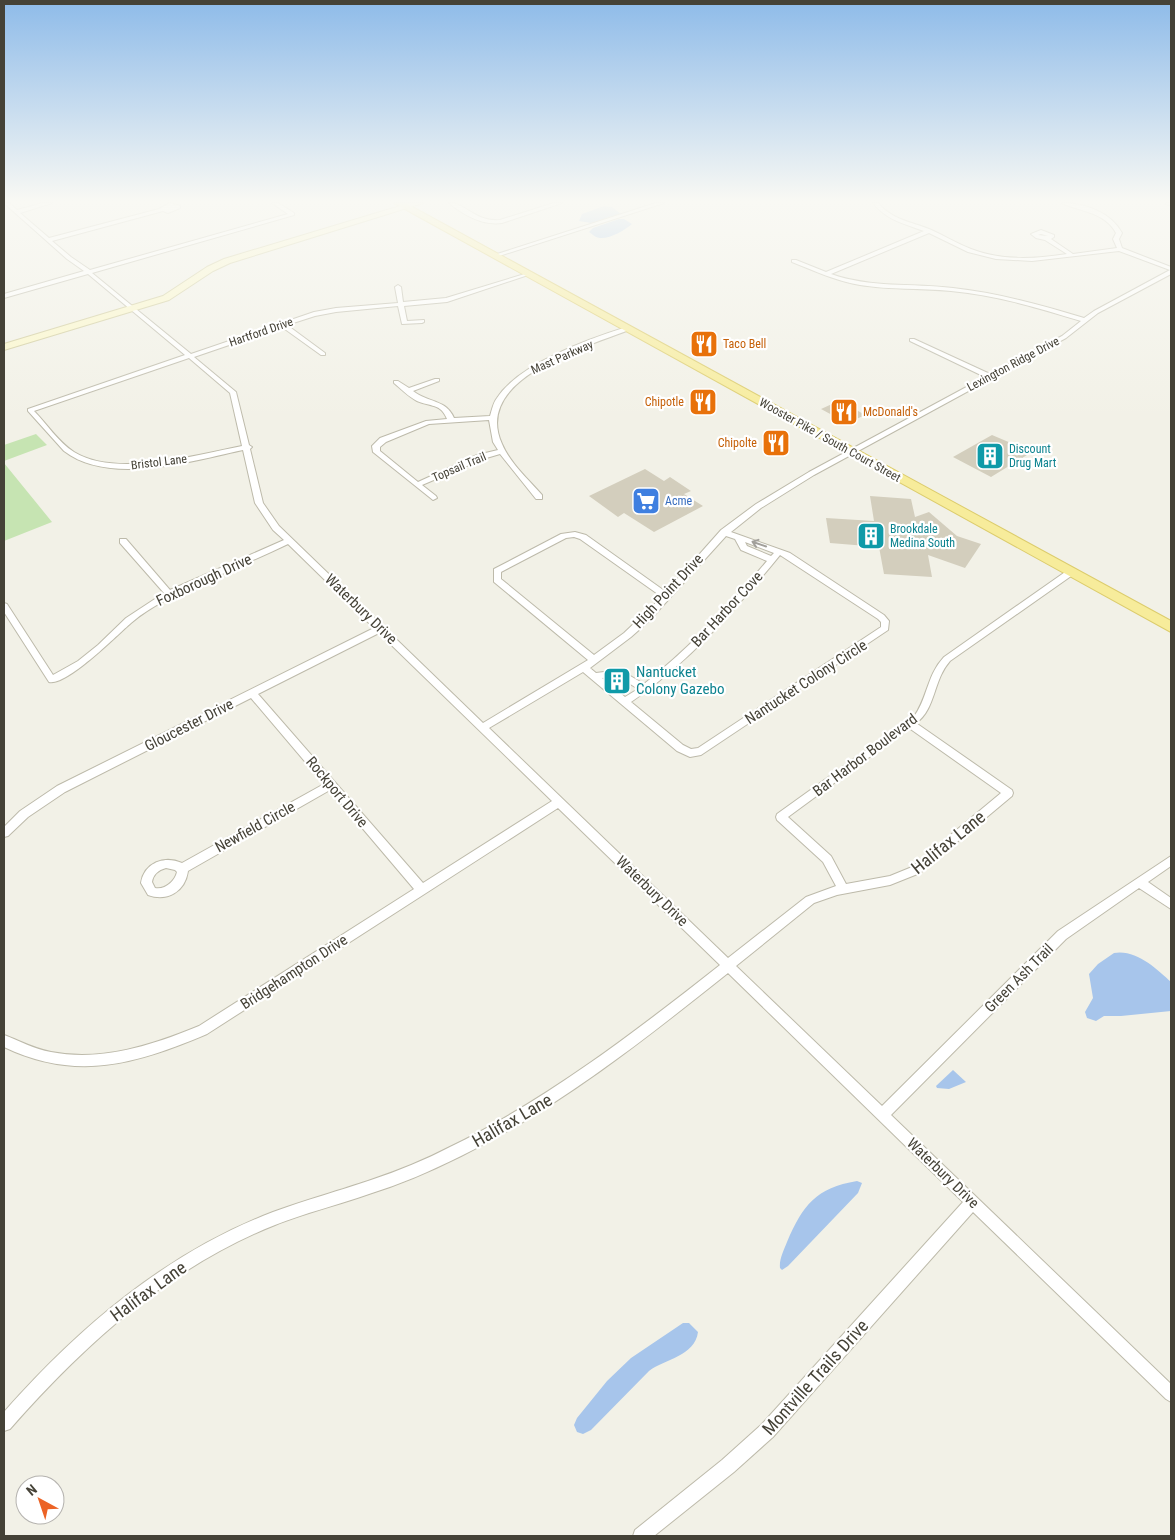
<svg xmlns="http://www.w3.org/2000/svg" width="1175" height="1540" font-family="'Roboto Condensed',sans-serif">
<rect width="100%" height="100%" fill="#f2f1e7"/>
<path fill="#c6e4b2" d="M36,434L47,445L4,461V445Z
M4,463L52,522L4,541Z"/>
<path fill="#a7c5eb" d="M604,206L612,207L621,214L591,223L579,221L582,214Z
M619,219H624L632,224C625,230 610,239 600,238C596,238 592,234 589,232L593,228Z
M1114,953C1136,949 1157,969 1171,982V1011L1121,1016H1104L1096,1021L1087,1018L1085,1012L1093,998L1089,974L1098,964Z
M953,1070L966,1082L949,1089L937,1088L936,1086Z
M857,1181L862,1183L858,1193L788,1266L782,1270L780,1268C779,1259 784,1250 787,1242C803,1205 816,1188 857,1181Z
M683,1323H689L698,1332C695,1356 665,1359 649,1371L591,1430L583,1434L577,1432L574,1425L577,1418L607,1381L631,1358Z"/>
<path fill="#d3cebd" d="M832,404L841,408L843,407L850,410L853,408L865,415L850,422H845L821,409Z
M992,435L1032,452L991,477L953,457Z
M645,469L664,481L670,477L691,491L684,494L703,506L654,532L624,513L618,517L589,496Z
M870,496L911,499L915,517L929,512L957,536L981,544L965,568L928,555L932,577L884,574L879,547L830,543L826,518L874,521Z"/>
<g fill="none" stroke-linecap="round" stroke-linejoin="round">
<defs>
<path id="street" d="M4,203H9L17,210L43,203H52L20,213L49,238L159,209L170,203L180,206V208L168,213L163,211L52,241L71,257L90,270L288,214L272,203H278L294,213V215L92,273L191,354L314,312L336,308L398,303L395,287L398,285L401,287L403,302L446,298L528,273V275L447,302L404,306L407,321L424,320V322L422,323L402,324L398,306L336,312L315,316L287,325L325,353V355H321L282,327L194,357L236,392L249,445L252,447L250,449L263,503L279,526L483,723L588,660L494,582V569L561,534L575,532L586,535L666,592L721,530L756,504L809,472L985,377L910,341V339H914L990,374L1062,336L1081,321C1038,308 996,295 951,291C921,288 890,290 860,285C836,281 815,271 792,262V260H796L826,272L924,231C905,224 886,220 873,203H878C891,219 911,222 929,229C943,235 956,243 971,249C1002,261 1035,259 1067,254L1045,240L1036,238L1031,234L1041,230L1054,235V237L1051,239L1073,254L1117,248L1113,239L1116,233C1105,212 1081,212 1062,203C1084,203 1111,212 1122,233L1119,239L1122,248L1171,267V274L1098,313L1066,338L814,475L761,508L731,532L790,553L884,615L889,621L888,630L701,755L690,757L677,751L583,672L489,728L728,958L806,897L836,886L823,862L777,820L776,817L777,814L915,715C928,696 927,675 944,657L1068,570H1074V574L950,661C933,680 936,709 916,723L1012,790L1013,793L1012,796L920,873L890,885L837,895L814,903L736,966L882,1106L1058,931L1171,856V866L1148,882L1171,898V909L1139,888L1066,939L891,1115L1171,1384V1402L1166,1399L973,1212L773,1437L734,1472L654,1536H633L635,1530L722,1460L761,1425L963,1202L728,973C644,1040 558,1108 461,1156C431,1171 401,1184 369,1194C338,1205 305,1213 275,1225C169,1267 84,1345 10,1429L4,1431V1412C79,1327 166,1253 273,1212C305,1200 339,1191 371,1180C398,1171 425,1160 450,1147C548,1099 635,1032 720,965L558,808L207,1034C136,1064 77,1082 4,1047V1035C20,1041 34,1049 51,1052C101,1062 153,1045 199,1026L414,889L330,790L188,871C185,892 167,902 148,895L141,883C144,863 164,855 182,863L324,784L251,698L65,792L28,817L8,836L4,837V827L20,811L57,786L374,628L288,544C263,556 237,567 211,579C184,591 154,603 131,623C117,635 67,686 49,682L4,612V603L7,604L53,675L78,661L98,645L126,618L164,593L120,543V539H126L170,590L284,540L273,530L255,503L243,450C192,461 109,486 64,451L28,411V409L185,355L88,274L4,298V294L84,271L67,259ZM929,233L968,252L996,259L1032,261L1119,251L1170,270L1094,311L1084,318C1041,305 998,293 953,288C912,283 870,288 831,274ZM1041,234L1048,236L1038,235ZM189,358L230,393L242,446C196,455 116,478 74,452C58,442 47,424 34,411ZM726,536L735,539L741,550L767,561C730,605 690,648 644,684L620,670L596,673L590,668L631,637L649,621ZM574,537L580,539L662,597L624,633L594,655L501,579V572L566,538ZM745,542L774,553L771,556L747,546ZM780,555L878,619L881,622V627L698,748L691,749L683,745L631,702C689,662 736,609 780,555ZM379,633L552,801L423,883L258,694ZM618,676L638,689L625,697L602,678ZM909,728L1001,793L912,867L890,876L846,884L831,856L788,817ZM166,868L175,870L177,872C175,881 165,890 155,888L152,882C153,875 158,870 166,868Z
M449,203C466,203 475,222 500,220L554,203H562L502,223C482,226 464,215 449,203Z
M656,203H664L496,257L491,256Z
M1166,203H1171V205L1166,204Z
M627,327L629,328V330C586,347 472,378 502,444C510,463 528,479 542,495V499H536L500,454L483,459L422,485L436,496L437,498L433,500L373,452L372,446L380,438L426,421L447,419C441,403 430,407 417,401C409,397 401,389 394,383V381H398L409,388L435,379H439V381L413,391C428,403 446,399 454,418L490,416C492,410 493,403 497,398C519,364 588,339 627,327ZM489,420L493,442L498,450L477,455L418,482L380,451V447L386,442L429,424Z"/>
<path id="secondary" d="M410,203H423L230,263L213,271L169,300L4,350V344L163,296L207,267L224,259Z"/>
<path id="primary" d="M394,203H405L1171,621V632Z"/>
</defs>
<use href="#street" stroke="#bdbaaa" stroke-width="2"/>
<use href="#secondary" stroke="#cfca99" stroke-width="2"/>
<use href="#primary" stroke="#dccc6c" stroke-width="2"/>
<use href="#street" fill="#fff" fill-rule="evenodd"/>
<use href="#secondary" fill="#fbf7c9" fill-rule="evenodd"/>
<use href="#primary" fill="#f7ec9b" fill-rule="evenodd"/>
</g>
<defs><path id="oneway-shaft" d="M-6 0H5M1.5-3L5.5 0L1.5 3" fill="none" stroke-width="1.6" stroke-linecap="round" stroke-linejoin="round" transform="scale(1.25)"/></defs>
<use stroke="#a2a09b" href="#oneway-shaft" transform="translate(759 544) rotate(-161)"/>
<linearGradient id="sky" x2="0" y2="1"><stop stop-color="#8ebbe9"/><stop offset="0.48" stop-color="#f9f9f4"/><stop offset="1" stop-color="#f9f9f4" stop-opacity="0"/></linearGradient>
<rect width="1175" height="419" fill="url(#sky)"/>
<defs>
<symbol id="restaurant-square" viewBox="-11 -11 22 22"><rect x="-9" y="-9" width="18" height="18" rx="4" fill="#e8710a" stroke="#fff"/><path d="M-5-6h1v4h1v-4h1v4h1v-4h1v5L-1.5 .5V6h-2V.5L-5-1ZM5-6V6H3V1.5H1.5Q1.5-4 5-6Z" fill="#fff"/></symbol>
<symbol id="building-square" viewBox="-11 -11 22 22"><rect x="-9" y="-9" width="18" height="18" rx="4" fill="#0f9aa8" stroke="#fff"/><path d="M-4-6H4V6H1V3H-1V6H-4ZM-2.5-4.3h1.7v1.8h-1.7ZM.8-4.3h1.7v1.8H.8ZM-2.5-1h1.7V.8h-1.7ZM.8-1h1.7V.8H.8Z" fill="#fff"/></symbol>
<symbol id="supermarket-square" viewBox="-11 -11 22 22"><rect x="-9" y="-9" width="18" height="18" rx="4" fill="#3f7fe0" stroke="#fff"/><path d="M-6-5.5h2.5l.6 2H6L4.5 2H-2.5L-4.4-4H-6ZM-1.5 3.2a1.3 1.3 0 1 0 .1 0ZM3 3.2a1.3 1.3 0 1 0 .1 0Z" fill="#fff"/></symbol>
</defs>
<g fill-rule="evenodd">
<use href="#restaurant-square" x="688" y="328" width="32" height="32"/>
<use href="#restaurant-square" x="687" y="386" width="32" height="32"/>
<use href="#restaurant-square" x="828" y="396" width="32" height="32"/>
<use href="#restaurant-square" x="760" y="427" width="32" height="32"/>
<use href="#building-square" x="974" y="440" width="32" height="32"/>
<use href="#supermarket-square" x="630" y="485" width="32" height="32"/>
<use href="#building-square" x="855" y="520" width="32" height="32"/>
<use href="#building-square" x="601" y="665" width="32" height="32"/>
</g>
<g text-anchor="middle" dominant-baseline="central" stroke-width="4.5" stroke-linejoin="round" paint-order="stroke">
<g font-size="12" fill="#454237" stroke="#fff">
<text transform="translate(261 332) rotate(-19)">Hartford Drive</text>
<text transform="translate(562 357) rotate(-24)">Mast Parkway</text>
<text transform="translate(1013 364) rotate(-28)">Lexington Ridge Drive</text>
<text transform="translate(830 440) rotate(29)">Wooster Pike / South Court Street</text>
<text transform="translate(159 462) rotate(-7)">Bristol Lane</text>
<text transform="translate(459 467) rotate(-23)">Topsail Trail</text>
</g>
<g font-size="12" fill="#c56008" stroke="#fff" text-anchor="start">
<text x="723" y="344">Taco Bell</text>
<text x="684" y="402" text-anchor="end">Chipotle</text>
<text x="863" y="412">McDonald's</text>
<text x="757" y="443" text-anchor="end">Chipolte</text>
</g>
<g font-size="12" fill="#0d838f" stroke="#fff" text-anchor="start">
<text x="1009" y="449">Discount<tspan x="1009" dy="14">Drug Mart</tspan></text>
<text x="890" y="529">Brookdale<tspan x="890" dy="14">Medina South</tspan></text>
</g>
<g font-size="12" fill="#366cbe" stroke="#fff" text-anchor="start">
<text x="665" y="501">Acme</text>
</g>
<g font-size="15" fill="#454237" stroke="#fff">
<text transform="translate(204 580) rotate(-25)">Foxborough Drive</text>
<text transform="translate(668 591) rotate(-47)">High Point Drive</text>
<text transform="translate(361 609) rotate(44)">Waterbury Drive</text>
<text transform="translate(727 609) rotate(-47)">Bar Harbor Cove</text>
<text transform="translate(806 682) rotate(-33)">Nantucket Colony Circle</text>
<text transform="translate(189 725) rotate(-27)">Gloucester Drive</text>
<text transform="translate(865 755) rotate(-37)">Bar Harbor Boulevard</text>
<text transform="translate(337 792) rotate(50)">Rockport Drive</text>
<text transform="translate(255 827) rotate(-29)">Newfield Circle</text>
<text transform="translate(652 891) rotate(44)">Waterbury Drive</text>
<text transform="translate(294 972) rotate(-33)">Bridgehampton Drive</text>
<text transform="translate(1019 978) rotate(-45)">Green Ash Trail</text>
<text transform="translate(943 1173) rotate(44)">Waterbury Drive</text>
</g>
<g font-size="15" fill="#0d838f" stroke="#fff" text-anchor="start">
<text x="636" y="672">Nantucket<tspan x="636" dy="17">Colony Gazebo</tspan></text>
</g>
<g font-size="18" fill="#454237" stroke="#fff">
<text transform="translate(948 842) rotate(-39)">Halifax Lane</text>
<text transform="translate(512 1120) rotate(-30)">Halifax Lane</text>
<text transform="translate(148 1291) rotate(-36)">Halifax Lane</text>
<text transform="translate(815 1377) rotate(-48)">Montville Trails Drive</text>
</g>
</g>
<rect width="1175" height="1540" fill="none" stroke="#454237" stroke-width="10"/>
<g transform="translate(40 1500) rotate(320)"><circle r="24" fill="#ffffff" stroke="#b5b3af"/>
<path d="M0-4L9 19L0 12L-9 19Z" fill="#ec6325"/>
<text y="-8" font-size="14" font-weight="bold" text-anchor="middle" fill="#454237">N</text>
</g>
</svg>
